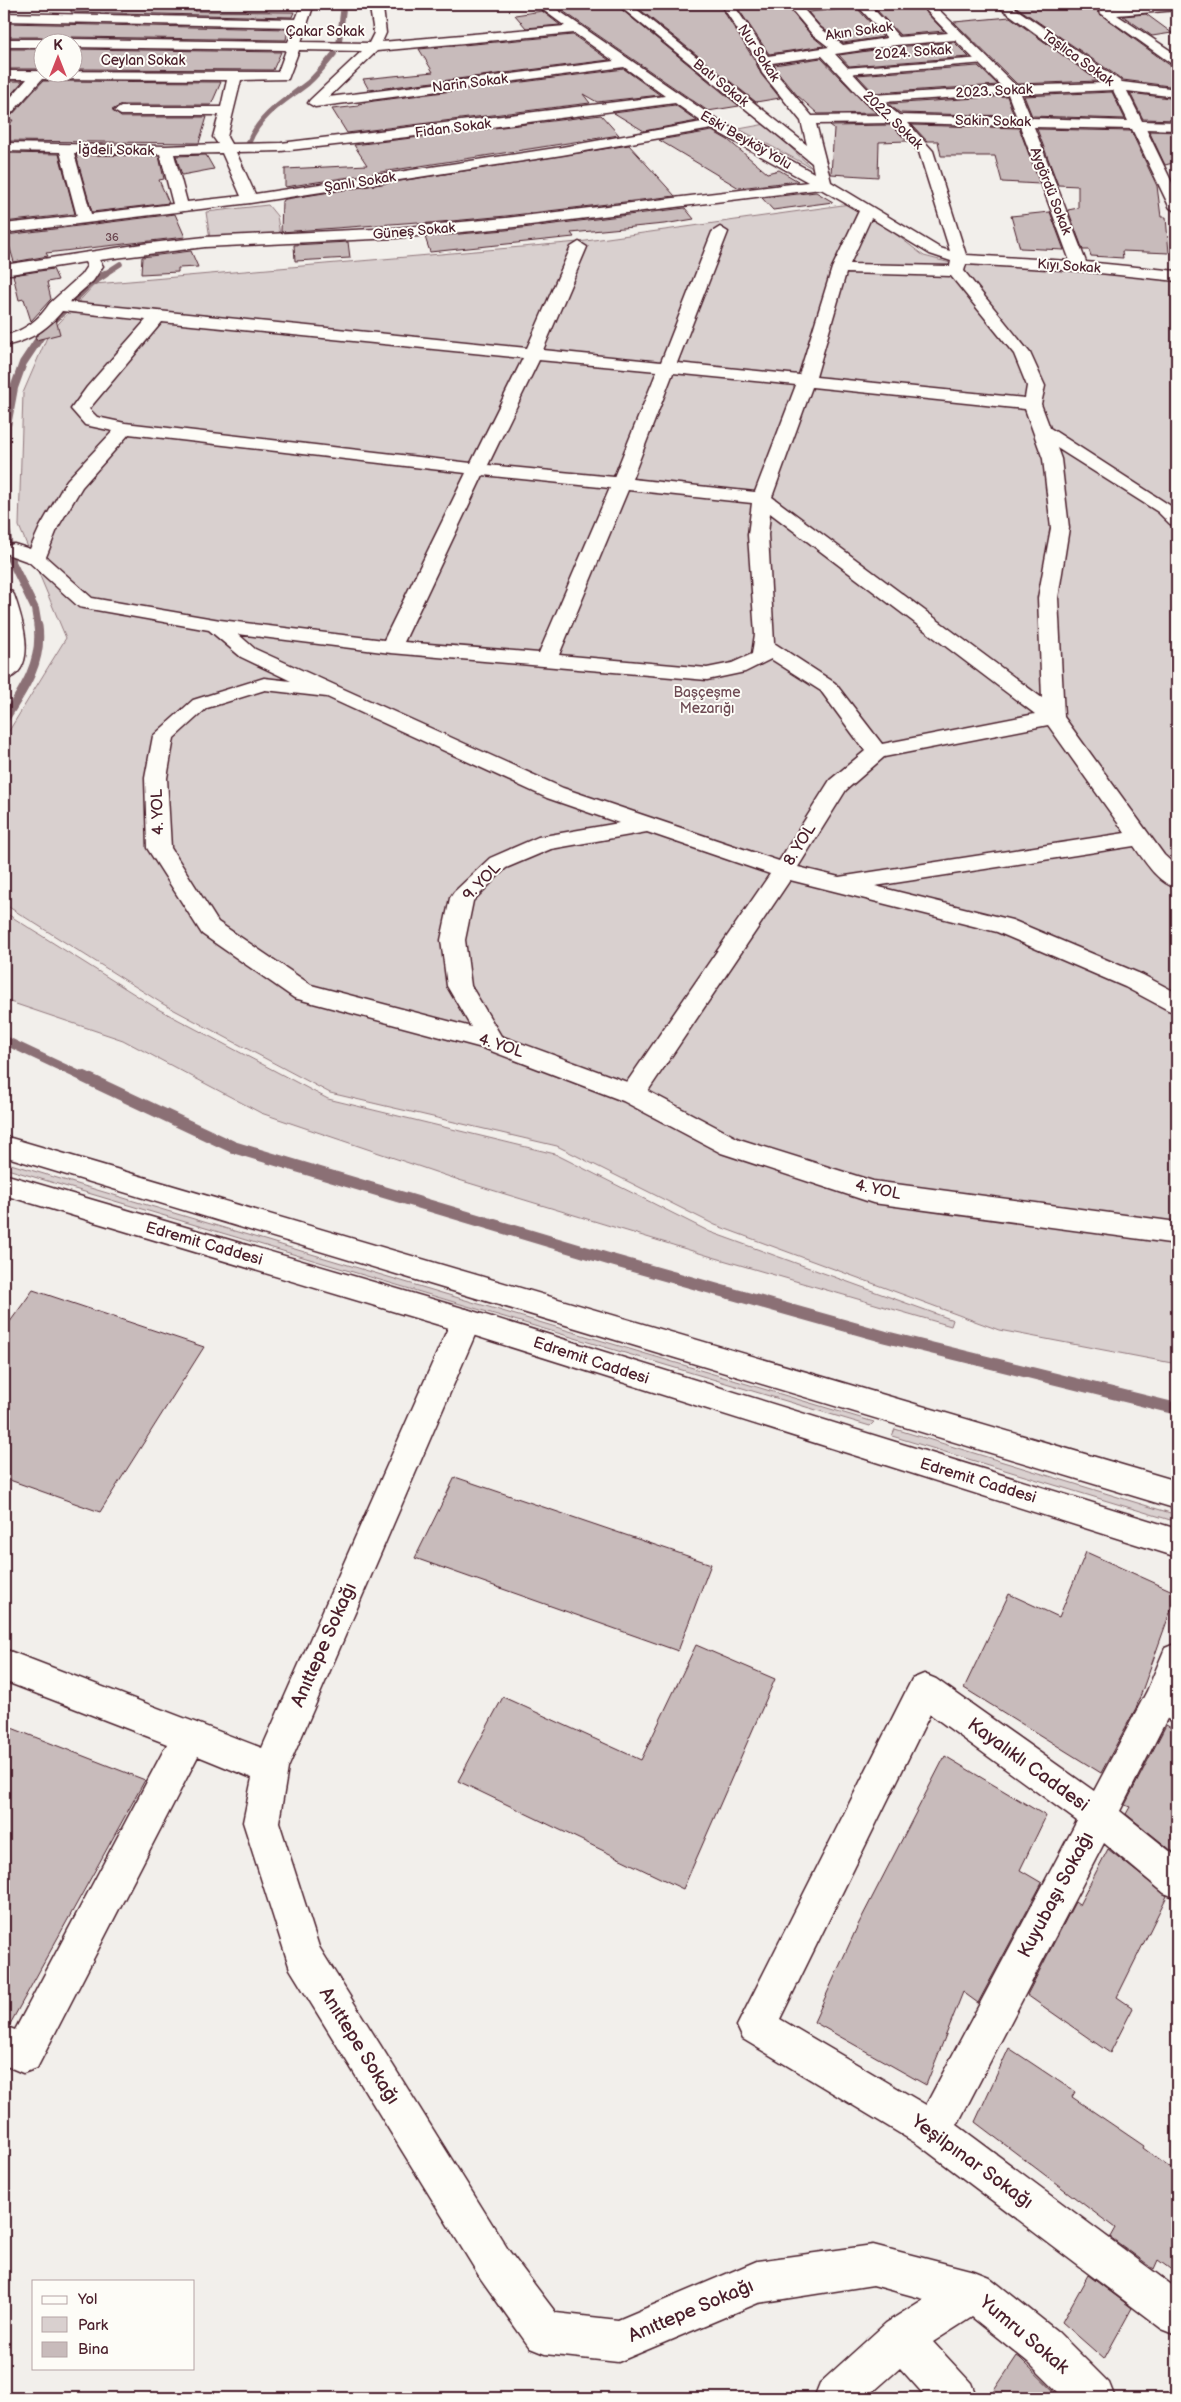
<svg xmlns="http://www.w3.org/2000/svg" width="1181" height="2402" font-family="'Balsamiq Sans',sans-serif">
<rect width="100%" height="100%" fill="#f2efeb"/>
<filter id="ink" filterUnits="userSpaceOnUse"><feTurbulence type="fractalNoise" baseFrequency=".02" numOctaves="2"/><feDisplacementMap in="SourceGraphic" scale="10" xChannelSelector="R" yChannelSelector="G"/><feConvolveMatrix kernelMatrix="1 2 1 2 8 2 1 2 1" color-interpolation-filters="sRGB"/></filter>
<g filter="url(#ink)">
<path fill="#d9d0cf" stroke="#92787d" d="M766,124L812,168L739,129Z
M850,204L867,212L924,256L958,265L1080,269L1177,280V1364L999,1330L715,1225L557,1146L330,1093L163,1004L4,904V739L66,638L19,526L23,393L48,335L95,284L579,242Z
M268,205L277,216L280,235L210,239L206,212Z
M4,912L158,1009L328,1099L555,1154L710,1232L953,1320L951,1326L709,1256L459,1180L261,1113L123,1040L4,1000Z
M4,1162L127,1199L874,1422L870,1426L4,1168Z
M895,1429L1177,1515V1522L892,1436Z"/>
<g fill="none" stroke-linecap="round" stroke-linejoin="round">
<path stroke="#8b6f75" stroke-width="5.5" d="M339,43L343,11
M249,142C261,113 285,101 308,83C318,74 326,64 334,54
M103,275L120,264"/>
<path stroke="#8b6f75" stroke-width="8" d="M38,627L35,609L10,558L6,522L7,426L14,388L23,363L47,327L88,285L105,274"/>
<path stroke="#8b6f75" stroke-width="9" d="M4,720C23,691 43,662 38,626
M4,1040L87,1079"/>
<path stroke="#8b6f75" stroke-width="12" d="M84,1077L233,1147L615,1261L886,1337L1177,1409"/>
</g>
<path fill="#c8bbbb" stroke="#4a1f2b" d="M71,4H200L195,11L294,12L292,17L71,12Z
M615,4L616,5L739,106L708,111L560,9L574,8L573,6Z
M633,4H719L755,61L761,74L780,98L756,102Z
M735,4H785L811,35L824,46L769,54Z
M912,4H918L944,31L900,35L874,7Z
M1012,4H1132L1105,6L1097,12L1171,66L1177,67V87L1123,80Z
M857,8L883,37L843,43L821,27L808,12Z
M542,11L560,25L526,28L515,15Z
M1146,14L1172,33L1152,36L1123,16Z
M1010,17L1098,81L1017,84L954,22Z
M4,23L288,29L286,40L72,37L64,42H50L42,37H4Z
M573,35L609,60L369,90L363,79L433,72L419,49Z
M954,42L969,57L849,66L839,55L896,47Z
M4,49H42V69H4Z
M72,49L281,52L273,70L72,69Z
M821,58L864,103L877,113L818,114L797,95L777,71L774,65Z
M978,66L998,85L874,93L857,75Z
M624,69L660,95L597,102L583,94L590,103L347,133L332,109L359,106L358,104L374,101Z
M4,81H23L4,102Z
M43,81L221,82L211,105H121L112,110L121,117H207L199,143L4,141L8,132L5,131L13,120H4V119L10,117Z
M1112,92L1125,119L1032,116L1024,96Z
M1130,93L1177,99V120L1143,119Z
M1007,96L1014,116L900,113L888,104Z
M675,105L697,121L644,131L614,113Z
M601,115L619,135L285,187V169L367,165L354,145Z
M891,125L907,141L879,142L878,177L831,174L834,129L830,126Z
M912,125L1019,128L1040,184L1002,182L995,156H941L938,141H927Z
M1037,129L1131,131L1157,186L1161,217H1166L1169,253L1122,251L1123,258L1091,256L1089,250H1083L1068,210L1078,208V186L1058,185Z
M712,131L728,140L767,173L779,170L798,181L739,188L659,140Z
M1149,131L1177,132V162L1165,165Z
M629,145L675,196L506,216L419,224L418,222L281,232L282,201L286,199Z
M4,153L59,154L75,214L4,222Z
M76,155L159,156L164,179L159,180L169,203L92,212Z
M206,155L214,169L182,175L176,156Z
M816,192L833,202L773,210L762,198Z
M685,208L694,219L664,224L571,233L574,237L430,252L425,237L506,230Z
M1050,212L1064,250L1020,248L1011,216Z
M175,214L185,237L46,253L48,256L14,262L6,235Z
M348,242L350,258L295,261L294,245Z
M191,251L198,267L178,268V272L141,274L142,257Z
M53,269L58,280L47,282L51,299L31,321L24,299L19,300L13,275Z
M56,320L60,334L36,340L35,337Z
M33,1290L204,1347L100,1512L4,1478V1330Z
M455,1477L711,1564L678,1651L415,1558Z
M1086,1552L1177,1593L1136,1708L1101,1773L964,1688L1009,1594L1059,1617Z
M696,1645L775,1679L683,1889L458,1781L503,1697L641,1760Z
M4,1725L145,1780L9,2026L4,2024Z
M1166,1725L1177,1731V1855L1126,1814L1130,1807L1125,1805Z
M945,1756L1046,1816L1020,1870L1042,1883L978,2003L963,1992L926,2085L814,2022L858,1925Z
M1108,1849L1167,1896L1117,1997L1133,2008L1110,2053L1027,1995L1075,1902L1079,1905Z
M1009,2048L1075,2092L1072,2097L1144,2146L1143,2148L1177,2173V2274L1158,2260L1154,2269L1110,2237L1115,2228L975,2122Z
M1088,2275L1132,2308L1104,2359L1062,2322Z
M1017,2356L1020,2358L1061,2398H989Z"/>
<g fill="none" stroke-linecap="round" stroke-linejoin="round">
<defs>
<path id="lane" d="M983,58L986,59V63L845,74L841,71L845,68Z
M1159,1691L1177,1700V1724L1151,1710L1147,1702L1151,1694Z"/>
<path id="street" d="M302,4H314L301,42L369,43L374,33L370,8H344L338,4H404L398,8H383L386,33L382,42L565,26L535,4H549L719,121L814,173L812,163L617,4H630L807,145L801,121L762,73L757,60L721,4H733L768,56L829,47L812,34L787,4H799L820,28L843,45L887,38L856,4H869L899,37L948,33L920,4H933L1016,86L1104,83L995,4H1009L1122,82L1177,89V97L1127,91L1142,121L1177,122V130L1146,129L1177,193V212L1170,208L1132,129L1034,127L1086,262L1177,271V281L1080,271L966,264L964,271L1030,353L1045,386L1041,404L1050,428L1177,510V526L1170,524L1158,512L1057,448L1061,459L1069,528L1058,598L1064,717L1164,855L1177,867V888C1158,883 1145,862 1134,846L875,886L1012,920L1143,975L1177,993V1013L1168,1010L1125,987L997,932L790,880L648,1091L739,1139L873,1181L1177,1222V1244L873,1203L721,1153L623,1101L486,1049L294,998L202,934L147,848L145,778L153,736L193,700L264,678L291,681L241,657L209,630L79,607L29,562L7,554L4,550L7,546L14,544L30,549L40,527L67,480L113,431L85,425L71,409L87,387L146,320L62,311C46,331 28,341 4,346V336C24,331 39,320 50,303L81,275L87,266L85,262L4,275V265L142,244L205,237L395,228L506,218L808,182L712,129L562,155L250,203L4,233V224L77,216L60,152L4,151V143L166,146L218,144L213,137L219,115H121L114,111L121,107H221L227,80L42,79L9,116L4,117V105L27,79H4V71L278,72L286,50L72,47V42H66L72,39L288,42L294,27L4,21V13L296,19ZM574,33L614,61L329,97L377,51ZM955,40L1002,87L873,95L835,54L896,45ZM299,50L362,51L310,100L308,103L315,107L624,67L665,96L281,143L231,144L227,137L241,80L288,79ZM822,56L865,102L882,115L812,116L775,72L772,63ZM1113,90L1128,121L1031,118L1021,94ZM1008,94L1017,118L899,115L883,102ZM675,103L702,122L562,147L255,194L236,152L281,151L452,132ZM892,123L919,152L950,251L940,248L831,182L816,124ZM908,123L1020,126L1070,261L966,255L933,151ZM74,153L160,154L173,204L91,214ZM222,153L241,196L187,202L174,154ZM821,189L859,211L832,268L799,375L677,363L728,232L720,227L712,232L661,362L543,350L587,247L579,242L571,247L527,348L69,302L93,281L103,266L99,260L205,247L395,238L506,228ZM871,218L930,254L951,261L950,266L850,264ZM846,273L951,276L1014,354L1027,386L1025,398L816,377ZM162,322L523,358L471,463L125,423L97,417L89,409ZM539,360L657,371L614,477L488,465ZM673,373L796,385L755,492L632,479ZM812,387L1025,409L1043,459L1051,528L1038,598L1042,698L772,497ZM129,434L466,473L384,640L220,620L92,598L46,557L58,527L82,487ZM483,475L610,488L539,653L404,642ZM628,490L752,503L748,535L755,634L752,654L732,663L707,668L559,655ZM770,513L1035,714L882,744L835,683L774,643L768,535ZM238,634L391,653L707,680L745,672L771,659L821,691L865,751L830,780L779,861L563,788L255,649ZM265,690L327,697L547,798L619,823L538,837L490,858L454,892L450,898L441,940L447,986L471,1027L311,985L218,922L171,848L167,778L174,738L207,708ZM1048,725L1125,833L839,877L798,867L846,790L884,757ZM647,832L770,874L627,1082L501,1036L471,986L465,940L473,901L506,868L551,849Z
M1159,4H1177V10L1117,15L1177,55V65L1172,64L1099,12L1105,8Z
M4,39H42L48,42H42V47H4Z
M4,589L11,591L14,595C22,618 40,671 4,680Z
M466,1309L476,1313L481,1321L288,1768L279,1822L319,1947L509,2251L556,2313L618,2320L757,2261L873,2245L974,2271L989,2277L1058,2332L1109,2383L1115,2398H1064L1028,2362L972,2317L933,2342L971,2383L977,2398H927L900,2368L866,2398H814L820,2383L886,2323L924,2299L873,2285L758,2303L618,2362L545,2354L530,2348L481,2279L290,1969L243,1822L252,1778L198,1756L37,2068L23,2073L4,2065V2026L15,2030L167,1744L4,1681V1649L262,1748L451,1321L456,1313Z
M1177,1643V1699L1120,1811L1177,1857V1898L1164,1893L1104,1843L957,2125L1177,2289V2335L1162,2329L919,2145L743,2039L737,2026L912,1679L924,1674L936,1679L1094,1791L1147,1691L1165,1648ZM930,1714L1077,1821L926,2105L780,2019Z"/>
<path id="highway" d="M4,1136L1177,1481V1509L4,1156Z
M4,1174L466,1309L1177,1529V1557L466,1333L4,1195Z"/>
</defs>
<use href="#lane" stroke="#4a1f2b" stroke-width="3"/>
<use href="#street" stroke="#4a1f2b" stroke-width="3"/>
<use href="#highway" stroke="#4a1f2b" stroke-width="3"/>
<use href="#lane" fill="#fdfcf7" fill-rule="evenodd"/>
<use href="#street" fill="#fdfcf7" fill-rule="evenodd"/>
<use href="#highway" fill="#fdfcf7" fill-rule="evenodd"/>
</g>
</g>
<g text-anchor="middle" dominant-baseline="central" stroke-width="4" stroke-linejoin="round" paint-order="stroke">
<g font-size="11" fill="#6a464f">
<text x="112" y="237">36</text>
</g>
<g font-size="14" fill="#4a1f2b" stroke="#fdfcf7">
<text x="325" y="31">Çakar Sokak</text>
<text transform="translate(859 31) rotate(-8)">Akın Sokak</text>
<text transform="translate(913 52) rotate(-4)">2024. Sokak</text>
<text transform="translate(759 53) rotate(57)">Nur Sokak</text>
<text transform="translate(1078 58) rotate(36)">Taşlıca Sokak</text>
<text x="143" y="60">Ceylan Sokak</text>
<text transform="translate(470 83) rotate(-7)">Narin Sokak</text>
<text transform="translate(721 83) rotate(39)">Batı Sokak</text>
<text transform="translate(994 91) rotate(-3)">2023. Sokak</text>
<text transform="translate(893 120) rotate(44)">2022. Sokak</text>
<text transform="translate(993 121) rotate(1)">Sakin Sokak</text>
<text transform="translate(453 128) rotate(-7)">Fidan Sokak</text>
<text transform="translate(746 140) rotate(30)">Eski Beyköy Yolu</text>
<text transform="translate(116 150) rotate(1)">İğdeli Sokak</text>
<text transform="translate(360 182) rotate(-9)">Şanlı Sokak</text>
<text transform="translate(1051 191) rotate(69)">Aygördü Sokak</text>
<text transform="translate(414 231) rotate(-5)">Güneş Sokak</text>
<text transform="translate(1069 266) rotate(4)">Kıyı Sokak</text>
</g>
<g font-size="14" fill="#6e4b54" stroke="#fdfcf7">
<text x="707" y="692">Başçeşme<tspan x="707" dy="16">Mezarığı</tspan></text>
</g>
<g font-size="16" fill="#4a1f2b" stroke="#fdfcf7">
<text transform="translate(158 812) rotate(-92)">4. YOL</text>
<text transform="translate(800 845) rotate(-58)">8. YOL</text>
<text transform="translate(482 882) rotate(-46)">9. YOL</text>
<text transform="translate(501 1046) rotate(18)">4. YOL</text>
<text transform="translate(878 1190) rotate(12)">4. YOL</text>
<text transform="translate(204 1244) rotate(16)">Edremit Caddesi</text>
<text transform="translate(591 1361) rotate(18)">Edremit Caddesi</text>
<text transform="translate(978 1481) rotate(17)">Edremit Caddesi</text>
</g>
<g font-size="19" fill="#4a1f2b" stroke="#fdfcf7">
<text transform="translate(324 1645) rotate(-66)">Anıttepe Sokağı</text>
<text transform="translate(1028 1765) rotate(36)">Kayalıklı Caddesi</text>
<text transform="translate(1056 1895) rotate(-62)">Kuyubaşı Sokağı</text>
<text transform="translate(359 2046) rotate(58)">Anıttepe Sokağı</text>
<text transform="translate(972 2162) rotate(36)">Yeşilpınar Sokağı</text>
<text transform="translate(691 2311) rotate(-23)">Anıttepe Sokağı</text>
<text transform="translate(1024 2335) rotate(40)">Yumru Sokak</text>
</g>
</g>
<rect width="1181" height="2402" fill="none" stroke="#fdfcf7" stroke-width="20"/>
<rect x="10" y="10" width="1161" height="2382" fill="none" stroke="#4a1f2b" stroke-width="2" filter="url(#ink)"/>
<rect x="32" y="2280" width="162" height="90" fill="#fdfcf7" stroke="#b5a4a5"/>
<rect x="42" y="2296" width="25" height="8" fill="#fdfcf7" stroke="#b5a4a5"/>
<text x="78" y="2304" font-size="15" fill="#4a1f2b">Yol</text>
<rect x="42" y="2317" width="25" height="15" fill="#d9d0cf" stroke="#b5a4a5"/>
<text x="78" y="2330" font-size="15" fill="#4a1f2b">Park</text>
<rect x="42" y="2342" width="25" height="15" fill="#c8bbbb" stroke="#b5a4a5"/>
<text x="78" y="2354" font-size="15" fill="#4a1f2b">Bina</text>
<g transform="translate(58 58)"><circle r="24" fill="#fdfcf7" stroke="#b5a4a5"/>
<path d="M0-4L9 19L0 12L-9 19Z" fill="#d1495b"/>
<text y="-8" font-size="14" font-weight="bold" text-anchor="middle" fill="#4a1f2b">K</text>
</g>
</svg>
